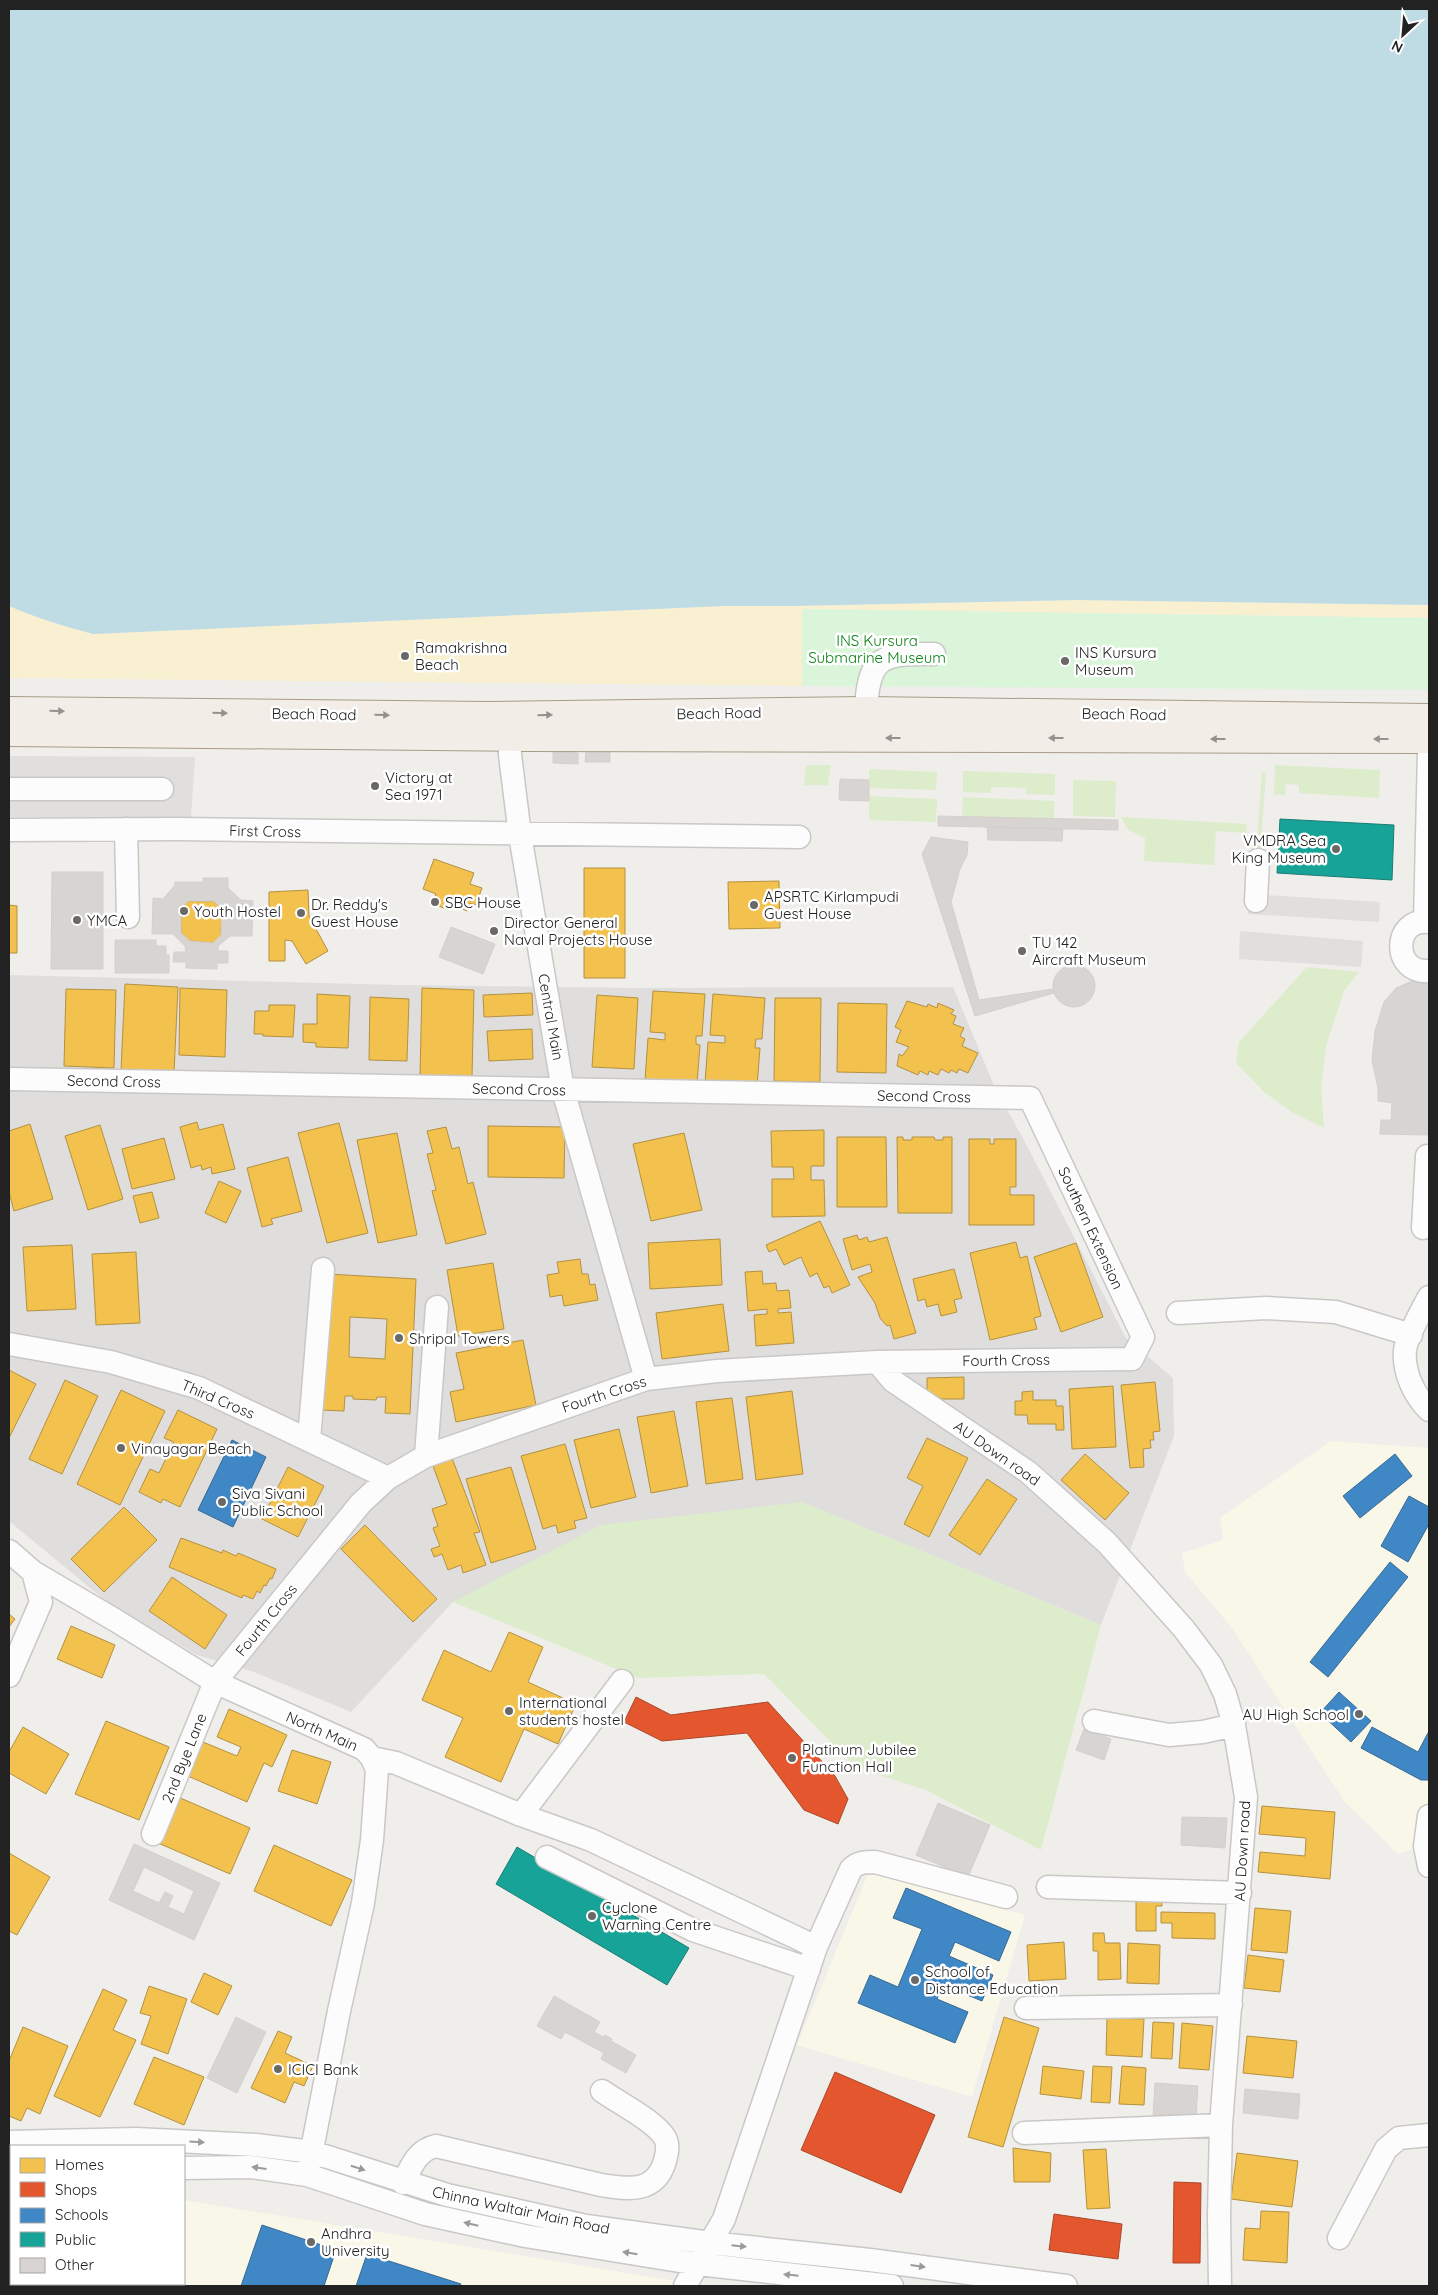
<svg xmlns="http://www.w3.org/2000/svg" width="1438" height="2295" font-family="Quicksand,sans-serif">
<rect width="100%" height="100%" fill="#f0eeeb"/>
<path fill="#dfdedc" d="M9,975L399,985L638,988L953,987L995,1088L1025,1142L1126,1338L1173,1378L1174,1436L1101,1625L802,1502L453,1602L351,1712L254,1672L197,1655L106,1601L9,1521Z
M56,2284H155V2286H56Z"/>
<path fill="#f8f7e8" d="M1331,1441L1429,1448V1844L1398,1854L1344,1801L1232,1628L1185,1572L1182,1553L1223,1540L1220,1518Z
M870,1869L1025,1915L972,2097L797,2045Z
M184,2200L699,2285L711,2286H155V2284H184Z
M9,2208H11V2256H9Z"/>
<path fill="#ddeccb" d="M806,765H831L828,785H804Z
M1275,765L1380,770L1379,798L1299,793V785L1286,784L1285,795L1274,794Z
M869,769L937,772L936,790L869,788Z
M963,771L1055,774V795L1026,794V788L991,787V793L963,792Z
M1262,772L1266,773L1260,854H1256Z
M1073,780L1116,781L1115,817L1073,816Z
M869,796L937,799L936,822L869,820Z
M963,797L1054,801V819L962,817Z
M1121,817L1247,824L1246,833L1216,831L1214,865L1144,861L1145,838L1128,830Z
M1307,967L1359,972L1344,991L1326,1046L1321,1087L1324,1128L1293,1113L1264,1092L1236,1063L1239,1042Z
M802,1502L1101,1625L1041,1850L926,1790L857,1768L764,1674L638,1678L453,1602L601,1525Z"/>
<path fill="#f8f0d0" d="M1077,600L1429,605V618L802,609V686L9,678V606L55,624L93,634L723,606H792Z"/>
<path fill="#daf5da" d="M802,609L1429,618V690L802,686Z"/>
<path fill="#e0dfde" d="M9,756L195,757L191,818L9,817Z
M1249,894L1380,902L1379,922L1248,914Z
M1240,931L1363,941L1361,967L1239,959Z"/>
<path fill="#bfdbe3" d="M9,9H1429V605L1077,600L792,606H723L93,634C64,626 36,618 9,606Z"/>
<path fill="#f2c14e" stroke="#b49141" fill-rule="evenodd" d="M434,859L474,873L470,884L482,888L476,905L470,903L467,911L458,907L460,901L450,897L446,909L432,903L436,894L423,889Z
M584,868H625V978H584Z
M779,881L780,928L729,929L728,882Z
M308,890L309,916L328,951L306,964L292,941L285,940V961H269V892Z
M188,901H214L222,910L221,935L213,943L190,941L181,933V908Z
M9,905L17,906V953H9Z
M125,984L178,987L174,1073L121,1070Z
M180,988L227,990L225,1057L179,1055Z
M422,988L474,990L472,1077L420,1076Z
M66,989L116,990L114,1068L64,1066Z
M653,991L705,994L702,1036H696V1044L700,1045L697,1084L645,1080L648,1038L665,1040V1033L650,1032Z
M532,993L533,1015L484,1017L483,995Z
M317,994L350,996L348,1048L316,1047V1043L303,1042V1024H317Z
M713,994L765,998L762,1039H756L755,1048H760L757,1087L705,1083L708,1042L725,1043V1036L710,1035Z
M597,995L638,998L634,1069L592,1067Z
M370,997L409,999L407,1061L369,1060Z
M775,998H821L820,1082L774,1081Z
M907,1001L927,1007L928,1004L937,1008L938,1003L954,1010L951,1014L956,1016L953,1024L964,1028L960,1036L965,1039L962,1046L978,1053L968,1073L959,1069L957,1073L951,1070L949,1073L941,1069L938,1075L929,1071L928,1075L920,1071L918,1075L897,1066L899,1054L902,1056L909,1047L896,1042L901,1030L895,1027Z
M838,1003L887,1004L886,1073L837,1072Z
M269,1005H295L293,1037L263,1036V1034H254L255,1011H269Z
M532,1029L533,1059L489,1061L487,1031Z
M197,1122L199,1130L223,1124L235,1169L212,1174L211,1167L202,1170L201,1165L191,1168L180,1127Z
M339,1123L368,1233L327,1243L298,1133Z
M30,1124L53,1199L14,1211L9,1192V1131Z
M100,1125L123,1199L88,1210L65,1136Z
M488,1126L565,1127L564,1178L488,1177Z
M446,1127L452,1149L459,1147L468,1184L473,1182L486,1234L446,1244L432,1191L436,1190L427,1154L433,1153L427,1131Z
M824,1130V1166H811V1180H824L825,1216L772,1217V1179H794L793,1167H772L771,1131Z
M397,1133L417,1235L378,1243L357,1140Z
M684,1133L702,1210L651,1221L633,1144Z
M837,1137H886L887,1207H837Z
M897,1137H903V1140H912V1137H934L935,1140H943V1137H952V1213H898Z
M164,1138L175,1179L132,1189L122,1149Z
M969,1139H990V1144H994V1139H1016V1187H1010V1195H1034V1225H969Z
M288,1157L302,1211L271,1219L273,1224L262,1227L247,1168Z
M219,1181L241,1191L226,1223L205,1213Z
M152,1192L159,1218L140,1223L133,1196Z
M820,1221L850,1285L832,1293L829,1286L824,1288L817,1273L810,1277L801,1257L784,1265L776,1249L769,1252L766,1245Z
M857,1235L859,1240L867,1237L869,1242L887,1237L916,1333L894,1339L890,1325L887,1326L880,1318L875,1303L858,1277L872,1272L870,1264L852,1270L843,1239Z
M720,1239L722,1285L650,1289L648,1243Z
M1016,1242L1020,1258L1027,1256L1041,1316L1034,1318L1037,1329L990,1340L970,1253Z
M1076,1243L1103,1317L1061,1332L1034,1257Z
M72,1245L76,1309L27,1311L23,1247Z
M136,1252L140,1323L96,1325L92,1254Z
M580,1259L582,1274H588L590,1285L595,1284L598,1300L564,1306L562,1295L550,1297L547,1275L559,1273L557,1262Z
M493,1263L504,1329L458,1336L447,1270Z
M954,1269L962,1298L954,1300L957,1312L941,1316L938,1304L927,1307L925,1299L918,1301L913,1279Z
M762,1271L763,1284L776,1283L777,1291L789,1290L791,1308L778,1309V1313L791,1312L794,1343L756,1346L754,1315L767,1314V1309L748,1311L745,1272Z
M328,1274L416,1279L410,1414L385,1413L386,1397H377L376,1400L353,1399V1396H345L344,1411L321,1410ZM350,1317L387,1319L385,1359L349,1357Z
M723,1304L729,1351L662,1359L656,1313Z
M523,1340L536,1405L456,1422L450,1392L464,1389L456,1353Z
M9,1370L36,1384L9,1438Z
M964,1377V1399H927V1378Z
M65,1380L98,1396L62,1474L29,1459Z
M1155,1382L1160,1431L1153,1432L1154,1440H1150L1151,1448L1143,1449L1144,1467L1130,1468L1121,1385Z
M1113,1386L1116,1447L1072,1449L1069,1389Z
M121,1390L165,1411L120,1505L77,1484Z
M792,1391L803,1474L756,1480L746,1397Z
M1033,1391V1400H1056V1406H1063L1064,1430H1056V1424H1028L1027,1415H1015V1401H1022V1392Z
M732,1398L743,1479L706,1484L696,1402Z
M178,1410L217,1429L180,1507L163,1499L161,1503L139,1492L150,1469L159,1473L174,1442L164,1438Z
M674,1411L688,1486L651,1493L637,1417Z
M619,1429L636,1497L591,1508L574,1440Z
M927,1438L968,1458L929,1537L904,1524L923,1486L907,1478Z
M565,1444L587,1518L574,1521L576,1528L558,1533L556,1525L543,1529L521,1456Z
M1085,1454L1129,1493L1105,1520L1061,1480Z
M452,1458L480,1532L474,1533L486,1565L463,1573L461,1565L448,1570L442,1554L434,1557L431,1549L440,1546L433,1528L438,1526L432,1509L447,1504L433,1466Z
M288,1467L324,1486L298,1537L262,1519Z
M511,1467L536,1549L491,1563L466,1479Z
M987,1479L1017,1499L980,1555L949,1535Z
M124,1507L157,1540L104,1592L71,1559Z
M365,1525L437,1599L413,1622L341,1549Z
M181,1538L222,1553L223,1550L236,1556L238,1553L276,1569L272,1579L270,1578L266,1586L264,1585L260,1593L257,1591L253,1599L243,1595L242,1598L169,1567Z
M172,1577L227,1615L205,1649L149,1611Z
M9,1614L15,1619L9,1627Z
M71,1626L115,1645L102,1678L57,1659Z
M509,1632L543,1647L528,1682L576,1704L558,1744L524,1729L501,1782L445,1757L463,1718L422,1700L444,1650L491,1672Z
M229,1709L287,1735L272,1767L264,1763L247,1802L188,1776L203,1742L237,1756L241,1747L217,1737Z
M106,1721L169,1747L139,1820L75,1794Z
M23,1727L69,1754L46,1794L9,1773V1752Z
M292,1750L331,1762L317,1804L278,1791Z
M178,1797L250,1828L230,1874L158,1843Z
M1262,1806L1335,1812L1330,1879L1258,1872L1260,1852L1305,1856L1306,1838L1259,1834Z
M274,1845L352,1880L331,1926L254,1891Z
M9,1853L50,1877L17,1935L9,1931Z
M1136,1896H1162V1906H1156V1931H1136Z
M1255,1908L1291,1911L1287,1953L1251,1950Z
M1161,1912L1215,1913V1939L1172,1938V1923H1161Z
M1093,1933H1104L1105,1943H1120L1121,1979L1098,1980V1951H1093Z
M1064,1942L1066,1979L1029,1981L1027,1945Z
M1128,1943L1160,1945L1159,1984L1127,1983Z
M1248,1955L1284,1960L1280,1992L1244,1988Z
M204,1973L232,1986L218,2015L191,2002Z
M149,1986L187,1999L168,2054L141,2044L151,2016L140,2013Z
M103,1989L127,2000L113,2030L136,2040L100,2117L54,2096Z
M1004,2017L1039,2028L1003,2147L968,2137Z
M1107,2018L1144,2019L1142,2057L1106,2055Z
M1153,2022L1174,2023L1172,2059L1151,2058Z
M1182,2023L1213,2026L1209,2070L1179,2068Z
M23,2027L68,2046L40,2114L27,2108L21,2121L9,2116V2061Z
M278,2031L292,2037L285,2053L313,2066L304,2086L294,2082L285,2103L251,2088Z
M1247,2036L1297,2041L1293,2078L1243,2073Z
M154,2057L204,2077L184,2125L134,2104Z
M1043,2066L1084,2071L1081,2099L1040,2094Z
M1093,2066L1112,2067L1110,2103L1091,2102Z
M1122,2066L1146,2068L1144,2105L1119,2104Z
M1013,2148L1051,2153L1050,2182H1014Z
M1106,2149L1110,2208L1087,2209L1083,2150Z
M1237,2153L1298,2161L1292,2207L1231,2199Z
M1261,2211L1289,2212L1287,2263L1243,2260L1245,2228L1260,2229Z
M72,2284H134V2286H72Z"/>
<path fill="#e4572e" stroke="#aa472a" d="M636,1697L671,1715L768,1702L835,1776L848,1799L838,1824L804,1810L747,1733L662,1741L624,1722Z
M835,2072L935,2115L901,2193L801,2150Z
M1174,2182L1201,2183L1200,2263H1173Z
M1054,2214L1122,2224L1118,2259L1049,2250Z"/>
<path fill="#3f88c5" stroke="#366994" d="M232,1440L266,1457L233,1527L198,1510Z
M1395,1454L1412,1476L1360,1518L1343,1496Z
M1409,1496L1429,1507V1524L1408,1562L1381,1546Z
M1390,1562L1408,1577L1328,1677L1310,1662Z
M1339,1692L1371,1721L1351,1742L1320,1713Z
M1372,1727L1418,1752L1429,1731V1780H1421L1361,1748Z
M906,1888L1011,1932L999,1961L955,1942L949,1956L993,1975L982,2001L943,1985L937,1999L968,2012L955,2043L858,2003L870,1975L898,1987L922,1929L893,1918Z
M262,2225L336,2250L324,2286H241Z
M367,2254L461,2284L460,2286H356Z"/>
<path fill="#17a398" stroke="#1a7c75" d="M1280,819L1394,825L1392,880L1277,873Z
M517,1847L689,1948L667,1985L496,1884Z"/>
<path fill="#d7d4d2" stroke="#d3d0cc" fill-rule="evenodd" d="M586,751L610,752V762H585Z
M553,752L578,753V764L553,763Z
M840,779L869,780V801L839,800Z
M938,816L1118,820V830L938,826Z
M987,827L1063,829L1062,841L988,840Z
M931,837L968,842L967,855L960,869L951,902L979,1000L1053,989L1054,993L975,1016L922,854Z
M52,872H103V969H51Z
M203,878H228V888L241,900L253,901L252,936H230L218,946V951H228V963H217V969L186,968V962H173L174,952H186L185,946L173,934H152L153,898L163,899L175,885V882H203ZM188,901H214L222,910L221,935L213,943L190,941L181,933V908Z
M451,927L495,944L483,974L439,957Z
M115,940H156V946H166V955H169V973H115Z
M1053 986a21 21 0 1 1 42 0a21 21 0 1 1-42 0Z
M1419,978L1429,980V1135L1380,1134L1381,1120H1391L1392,1103L1378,1101V1088L1372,1060L1375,1031L1384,1002L1396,988Z
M1084,1729L1111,1739L1104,1760L1076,1750Z
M938,1803L990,1825L968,1877L916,1855Z
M1182,1817L1227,1818L1225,1848L1181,1845Z
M134,1844L220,1883L194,1940L109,1900ZM144,1867L194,1891L184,1914L168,1907L173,1896L165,1892L159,1903L133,1891Z
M554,1996L600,2022L594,2032L604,2037L605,2035L612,2039L611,2041L636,2055L626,2073L601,2059L604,2053L565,2032L561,2039L537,2026Z
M236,2017L266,2032L237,2093L207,2078Z
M1155,2083L1198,2086L1196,2117L1153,2115Z
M1245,2089L1300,2094L1298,2119L1243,2113Z"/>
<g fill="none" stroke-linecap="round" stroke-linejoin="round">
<defs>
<path id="minor" d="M866,711C868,656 882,653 934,654
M509,721L510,755L520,835L563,1090L646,1379
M9,789H162
M126,829L128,917
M9,830L177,829L799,837
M1256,901L1258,860
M1425,921L1429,751
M1429,922C1393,917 1391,974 1429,971
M9,1079L1030,1098L1143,1337L1132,1359L877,1362L717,1371L646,1379L426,1456L388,1478L361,1503L215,1682L153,1834
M1423,1228L1427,1156
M1429,1297C1423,1308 1406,1339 1405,1350C1403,1372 1414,1395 1429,1410
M1178,1313L1266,1308L1336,1312L1411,1335
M9,1344L111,1362L199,1388L388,1478
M877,1362L893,1381L1028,1472L1107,1543L1184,1629L1211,1665L1225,1694L1234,1725L1246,1797L1221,2125L1219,2216L1220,2286
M309,1440L323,1269
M426,1456L437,1307
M9,1551L33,1572L115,1620L215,1682L364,1749L372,1758L377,1770L372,1840L363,1903L339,2011L307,2175
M9,1676L41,1602L33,1572
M1094,1721L1169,1735L1203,1732L1234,1725
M372,1758L396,1763L521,1815L591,1840L816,1947
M521,1815L622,1681
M1429,1816L1425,1846L1429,1866
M547,1857L693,1930L809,1969
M1048,1887L1240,1893
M1026,2008L1231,2005
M1024,2133L1221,2125
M9,2142L136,2139L256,2145L312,2152L447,2195L586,2226L711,2243L870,2260L1066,2286
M9,2168H11
M184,2168L251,2167L307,2175L425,2214L525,2236L698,2264L892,2286
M403,2183C411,2167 417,2150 436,2146L601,2185C628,2189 655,2194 665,2161C667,2153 669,2145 665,2138C655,2121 619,2103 602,2091
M1339,2238L1386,2149L1399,2138L1429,2135
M685,2286L724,2219L816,1947L851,1869C858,1862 865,1862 875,1862L1006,1897"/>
<path id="major" d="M9,711L488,716L866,711L1429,718
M9,732L525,737L1429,739"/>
</defs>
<use href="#minor" stroke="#c9c8c7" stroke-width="25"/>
<use href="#major" stroke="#a79c86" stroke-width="30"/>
<use href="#minor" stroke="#fdfcfc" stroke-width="22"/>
<use href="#major" stroke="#f3ede7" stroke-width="28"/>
</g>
<defs><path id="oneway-solid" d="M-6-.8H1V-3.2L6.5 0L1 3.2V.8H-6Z" transform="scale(1.25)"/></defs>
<g fill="#95928e">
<use href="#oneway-solid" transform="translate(57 711) rotate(1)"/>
<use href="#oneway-solid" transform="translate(220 713) rotate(1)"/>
<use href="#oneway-solid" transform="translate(382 715) rotate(1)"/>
<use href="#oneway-solid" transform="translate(545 715) rotate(-1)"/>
<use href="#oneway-solid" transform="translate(893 738) rotate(-180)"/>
<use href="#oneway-solid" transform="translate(1056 738) rotate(-180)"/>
<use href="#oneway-solid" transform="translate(1218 739) rotate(-180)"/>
<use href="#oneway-solid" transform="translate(1381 739) rotate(-180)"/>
</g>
<g fill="#9a9a9a">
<use href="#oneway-solid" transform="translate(197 2142) rotate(3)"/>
<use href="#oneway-solid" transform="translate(259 2168) rotate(-172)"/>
<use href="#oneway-solid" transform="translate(358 2168) rotate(18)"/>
<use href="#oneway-solid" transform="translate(471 2224) rotate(-167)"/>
<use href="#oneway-solid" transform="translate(739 2246) rotate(6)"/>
<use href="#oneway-solid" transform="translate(630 2253) rotate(-171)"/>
<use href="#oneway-solid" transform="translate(918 2266) rotate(8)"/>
<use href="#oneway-solid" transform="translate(791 2275) rotate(-174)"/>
</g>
<g fill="#6a6968" stroke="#fff" stroke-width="2">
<circle cx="405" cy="656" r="5"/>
<circle cx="1065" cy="661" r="5"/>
<circle cx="375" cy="786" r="5"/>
<circle cx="1336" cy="849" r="5"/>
<circle cx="435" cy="902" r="5"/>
<circle cx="754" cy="905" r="5"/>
<circle cx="184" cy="911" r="5"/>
<circle cx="301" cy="913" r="5"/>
<circle cx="77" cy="920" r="5"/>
<circle cx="494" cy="931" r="5"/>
<circle cx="1022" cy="951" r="5"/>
<circle cx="399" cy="1338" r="5"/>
<circle cx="121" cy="1448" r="5"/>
<circle cx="222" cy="1502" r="5"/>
<circle cx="509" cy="1711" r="5"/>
<circle cx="1359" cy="1714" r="5"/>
<circle cx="792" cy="1758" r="5"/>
<circle cx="592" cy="1916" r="5"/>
<circle cx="915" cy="1980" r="5"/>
<circle cx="278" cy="2069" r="5"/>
<circle cx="311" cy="2242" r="5"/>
</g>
<g text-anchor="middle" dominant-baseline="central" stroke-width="5" stroke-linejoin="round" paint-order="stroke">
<g font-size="15" fill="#0c8416" stroke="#fff">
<text x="877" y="640">INS Kursura<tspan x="877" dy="17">Submarine Museum</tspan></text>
</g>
<g font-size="15" fill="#222" stroke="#fff" text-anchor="start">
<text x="415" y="647">Ramakrishna<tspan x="415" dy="17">Beach</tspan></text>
<text x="1075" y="652">INS Kursura<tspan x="1075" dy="17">Museum</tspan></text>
<text x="385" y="777">Victory at<tspan x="385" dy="17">Sea 1971</tspan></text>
<text x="1326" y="840" text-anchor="end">VMDRA Sea<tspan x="1326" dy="17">King Museum</tspan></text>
<text x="764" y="896">APSRTC Kirlampudi<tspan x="764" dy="17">Guest House</tspan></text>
<text x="445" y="902">SBC House</text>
<text x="311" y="904">Dr. Reddy's<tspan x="311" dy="17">Guest House</tspan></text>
<text x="194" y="911">Youth Hostel</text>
<text x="87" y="920">YMCA</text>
<text x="504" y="922">Director General<tspan x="504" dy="17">Naval Projects House</tspan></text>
<text x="1032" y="942">TU 142<tspan x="1032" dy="17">Aircraft Museum</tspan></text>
<text x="409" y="1338">Shripal Towers</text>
<text x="131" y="1448">Vinayagar Beach</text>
<text x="232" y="1493">Siva Sivani<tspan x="232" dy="17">Public School</tspan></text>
<text x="519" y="1702">International<tspan x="519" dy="17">students hostel</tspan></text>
<text x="1349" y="1714" text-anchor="end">AU High School</text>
<text x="802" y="1749">Platinum Jubilee<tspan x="802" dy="17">Function Hall</tspan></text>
<text x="602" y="1907">Cyclone<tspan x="602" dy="17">Warning Centre</tspan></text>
<text x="925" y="1971">School of<tspan x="925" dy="17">Distance Education</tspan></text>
<text x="288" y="2069">ICICI Bank</text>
<text x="321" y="2233">Andhra<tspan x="321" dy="17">University</tspan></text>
</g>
<g font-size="15" fill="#222" stroke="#fff">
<text transform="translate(719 713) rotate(-1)">Beach Road</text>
<text transform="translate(314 714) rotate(1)">Beach Road</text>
<text transform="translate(1124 714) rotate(1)">Beach Road</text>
<text transform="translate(265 831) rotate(1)">First Cross</text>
<text transform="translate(551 1017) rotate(80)">Central Main</text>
<text transform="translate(114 1081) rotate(1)">Second Cross</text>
<text transform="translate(519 1089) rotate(1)">Second Cross</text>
<text transform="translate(924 1096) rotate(1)">Second Cross</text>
<text transform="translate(1091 1228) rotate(65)">Southern Extension</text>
<text transform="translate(1006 1360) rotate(-1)">Fourth Cross</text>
<text transform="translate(604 1394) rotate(-18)">Fourth Cross</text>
<text transform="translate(218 1399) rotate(23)">Third Cross</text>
<text transform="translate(997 1453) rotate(35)">AU Down road</text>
<text transform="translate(266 1620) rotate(-51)">Fourth Cross</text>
<text transform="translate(322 1731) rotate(24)">North Main</text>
<text transform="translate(184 1758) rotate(-68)">2nd Bye Lane</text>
<text transform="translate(1242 1851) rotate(-87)">AU Down road</text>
<text transform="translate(521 2210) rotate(12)">Chinna Waltair Main Road</text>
</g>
</g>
<rect width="1438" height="2295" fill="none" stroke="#222222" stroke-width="20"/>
<rect x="10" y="2145" width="175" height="140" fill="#ffffff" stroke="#a7a7a7"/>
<rect x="20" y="2158" width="25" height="15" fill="#f2c14e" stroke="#a7a7a7"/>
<text x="55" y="2170" font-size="15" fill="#222222">Homes</text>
<rect x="20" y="2182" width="25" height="15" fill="#e4572e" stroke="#a7a7a7"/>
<text x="55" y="2195" font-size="15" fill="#222222">Shops</text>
<rect x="20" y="2208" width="25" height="15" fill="#3f88c5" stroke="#a7a7a7"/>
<text x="55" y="2220" font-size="15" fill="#222222">Schools</text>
<rect x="20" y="2232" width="25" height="15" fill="#17a398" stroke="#a7a7a7"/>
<text x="55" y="2245" font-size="15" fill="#222222">Public</text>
<rect x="20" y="2258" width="25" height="15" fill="#d7d4d2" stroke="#a7a7a7"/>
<text x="55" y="2270" font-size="15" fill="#222222">Other</text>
<g transform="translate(1403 35) rotate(206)" stroke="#ffffff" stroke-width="4" paint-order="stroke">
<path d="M0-4L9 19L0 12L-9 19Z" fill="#222222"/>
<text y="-8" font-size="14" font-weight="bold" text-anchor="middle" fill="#222222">N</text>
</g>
</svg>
